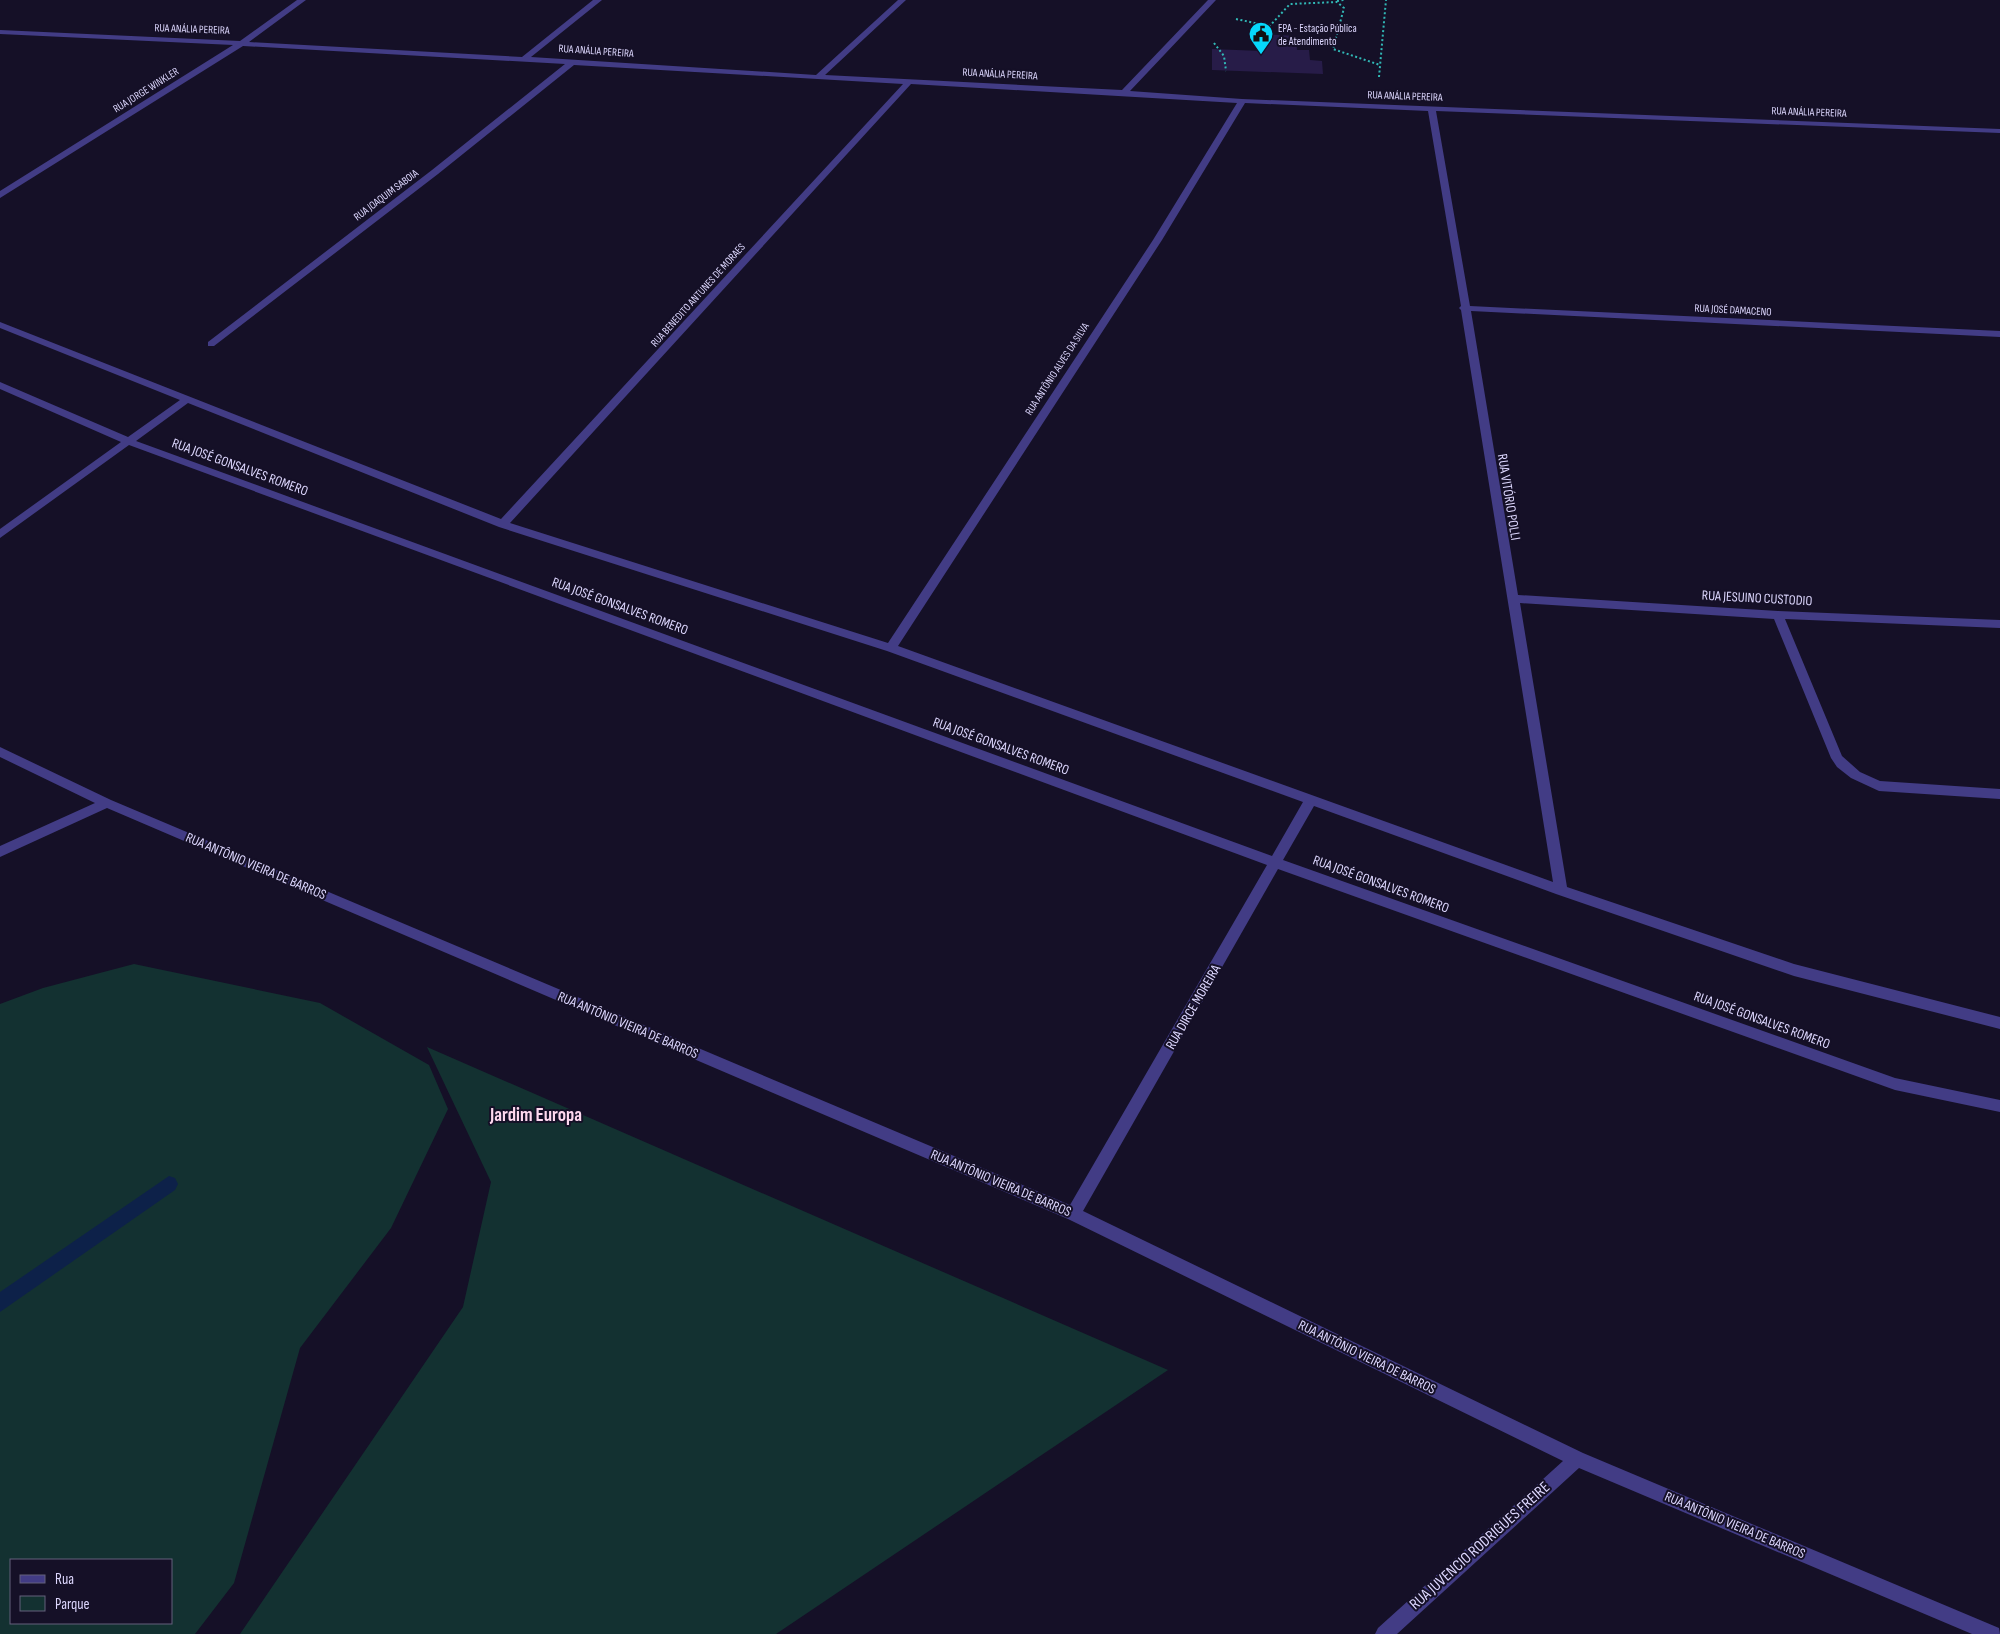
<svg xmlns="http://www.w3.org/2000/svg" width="2000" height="1634" font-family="'Sofia Sans Condensed',sans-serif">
<rect width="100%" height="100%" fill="#151027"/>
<path fill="#133131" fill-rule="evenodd" d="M134,964L320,1003L429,1065L448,1109L391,1228L300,1348L234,1583L195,1634H0V1004L43,988ZM171,1560V1623H11V1560Z
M427,1047L1168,1370L776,1634H240L463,1307L491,1182Z"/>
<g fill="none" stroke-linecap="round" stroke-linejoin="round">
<path fill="#0d2149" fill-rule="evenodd" d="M169,1176L175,1178L178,1184L175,1190L0,1312V1292Z"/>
</g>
<path fill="#271c48" d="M1261,34L1296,36L1297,50H1309L1310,60L1322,61L1323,74L1212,70V49L1261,51Z"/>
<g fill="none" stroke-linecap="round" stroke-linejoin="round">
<path stroke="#31b8b6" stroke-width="2" stroke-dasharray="2 2.5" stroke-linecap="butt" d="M1337,1L1344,0
M1236,19L1269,26
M1266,30L1290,4L1337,2L1344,8L1333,49L1380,65
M1214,43L1224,56L1226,71
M1379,77L1386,0"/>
<path fill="#423c85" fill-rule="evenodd" d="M297,0H306L249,42L522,57L593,0H602L531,57L816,75L898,0H906L825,75L1122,90L1208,0H1216L1130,91L1242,99L2000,129V133L1436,111L1470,306L2000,331V337L1471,311L1518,595L1778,611L2000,620V628L1785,619L1842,756L1860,772L1880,781L2000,789V799L1879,791L1851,778L1837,767L1831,758L1774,619L1520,603L1567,887L1794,964L2000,1017V1029L1794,976L1556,894L1314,806L1283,860L1895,1078L2000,1100V1112L1895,1090L1278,869L1083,1211L1583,1453L1999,1628L2000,1634H1972L1579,1468L1397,1634H1375L1378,1628L1563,1461L1068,1219L107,808L0,857V846L95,803L0,757V747L111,800L1070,1205L1267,865L129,445L0,538V529L121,442L0,389V382L128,437L180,400L0,328V322L501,519L903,84L574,65L438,174L214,346H208V342L432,170L565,64L243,46L0,198V191L233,45L0,34V30L240,41ZM911,84L1237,103L1153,240L888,643L510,523ZM1245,103L1428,111L1461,306L1459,308L1461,310L1553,882L898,646L1162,240ZM188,403L499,527L887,651L1303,802L1272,856L136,441Z"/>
</g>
<defs>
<symbol id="civic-pin" viewBox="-11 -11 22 30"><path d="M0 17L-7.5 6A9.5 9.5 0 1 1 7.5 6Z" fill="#06d8fb" stroke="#151027"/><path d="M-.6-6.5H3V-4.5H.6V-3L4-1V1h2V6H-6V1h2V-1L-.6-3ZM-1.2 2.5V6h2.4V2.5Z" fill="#111"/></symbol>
</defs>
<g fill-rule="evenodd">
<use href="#civic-pin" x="1247" y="20" width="28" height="38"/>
</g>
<g text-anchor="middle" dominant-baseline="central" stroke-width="4" stroke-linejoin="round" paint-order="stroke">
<g font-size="11" fill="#ddd7fe" stroke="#151027" text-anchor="start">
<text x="1278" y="28">EPA - Estação Pública<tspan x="1278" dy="13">de Atendimento</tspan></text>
</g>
<g font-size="11" fill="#ddd7fe" stroke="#151027">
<text transform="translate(192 29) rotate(2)">RUA ANÁLIA PEREIRA</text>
<text transform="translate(596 51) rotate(4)">RUA ANÁLIA PEREIRA</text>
<text transform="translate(1000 74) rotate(3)">RUA ANÁLIA PEREIRA</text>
<text transform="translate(146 90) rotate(-32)">RUA JORGE WINKLER</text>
<text transform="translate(1405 96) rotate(2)">RUA ANÁLIA PEREIRA</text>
<text transform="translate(1809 112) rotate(2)">RUA ANÁLIA PEREIRA</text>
<text transform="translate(386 195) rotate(-37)">RUA JOAQUIM SABOIA</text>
<text transform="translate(698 295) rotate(-48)">RUA BENEDITO ANTUNES DE MORAES</text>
<text transform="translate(1733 310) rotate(3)">RUA JOSÉ DAMACENO</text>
<text transform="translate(1057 369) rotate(-57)">RUA ANTÔNIO ALVES DA SILVA</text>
</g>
<g font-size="14" fill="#ddd7fe" stroke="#151027">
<text transform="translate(240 467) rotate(20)">RUA JOSÉ GONSALVES ROMERO</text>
<text transform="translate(1509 497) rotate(81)">RUA VITÓRIO POLLI</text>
<text transform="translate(1757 598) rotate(3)">RUA JESUINO CUSTODIO</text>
<text transform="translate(620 606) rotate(20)">RUA JOSÉ GONSALVES ROMERO</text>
<text transform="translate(1001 746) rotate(20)">RUA JOSÉ GONSALVES ROMERO</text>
<text transform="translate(256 866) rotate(23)">RUA ANTÔNIO VIEIRA DE BARROS</text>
<text transform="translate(1381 884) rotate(20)">RUA JOSÉ GONSALVES ROMERO</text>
<text transform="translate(1193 1007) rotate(-60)">RUA DIRCE MOREIRA</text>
<text transform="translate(1762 1020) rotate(20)">RUA JOSÉ GONSALVES ROMERO</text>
<text transform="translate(628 1025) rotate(23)">RUA ANTÔNIO VIEIRA DE BARROS</text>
<text transform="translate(1001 1183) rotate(23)">RUA ANTÔNIO VIEIRA DE BARROS</text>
<text transform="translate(1367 1357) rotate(26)">RUA ANTÔNIO VIEIRA DE BARROS</text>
<text transform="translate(1735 1525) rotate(23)">RUA ANTÔNIO VIEIRA DE BARROS</text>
</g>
<g font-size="16" fill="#ddd7fe" stroke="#151027">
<text transform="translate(1480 1546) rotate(-42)">RUA JUVENCIO RODRIGUES FREIRE</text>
</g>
<g font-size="19" font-weight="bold" fill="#fed9ef" stroke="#151027">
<text x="536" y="1115">Jardim Europa</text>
</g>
</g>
<rect x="10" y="1559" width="162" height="65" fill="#151027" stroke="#65607d"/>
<rect x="20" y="1575" width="25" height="8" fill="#423c85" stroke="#65607d"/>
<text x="55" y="1584" font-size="15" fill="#ddd7fe">Rua</text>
<rect x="20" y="1596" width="25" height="15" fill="#133131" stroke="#65607d"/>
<text x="55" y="1609" font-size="15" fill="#ddd7fe">Parque</text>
</svg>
